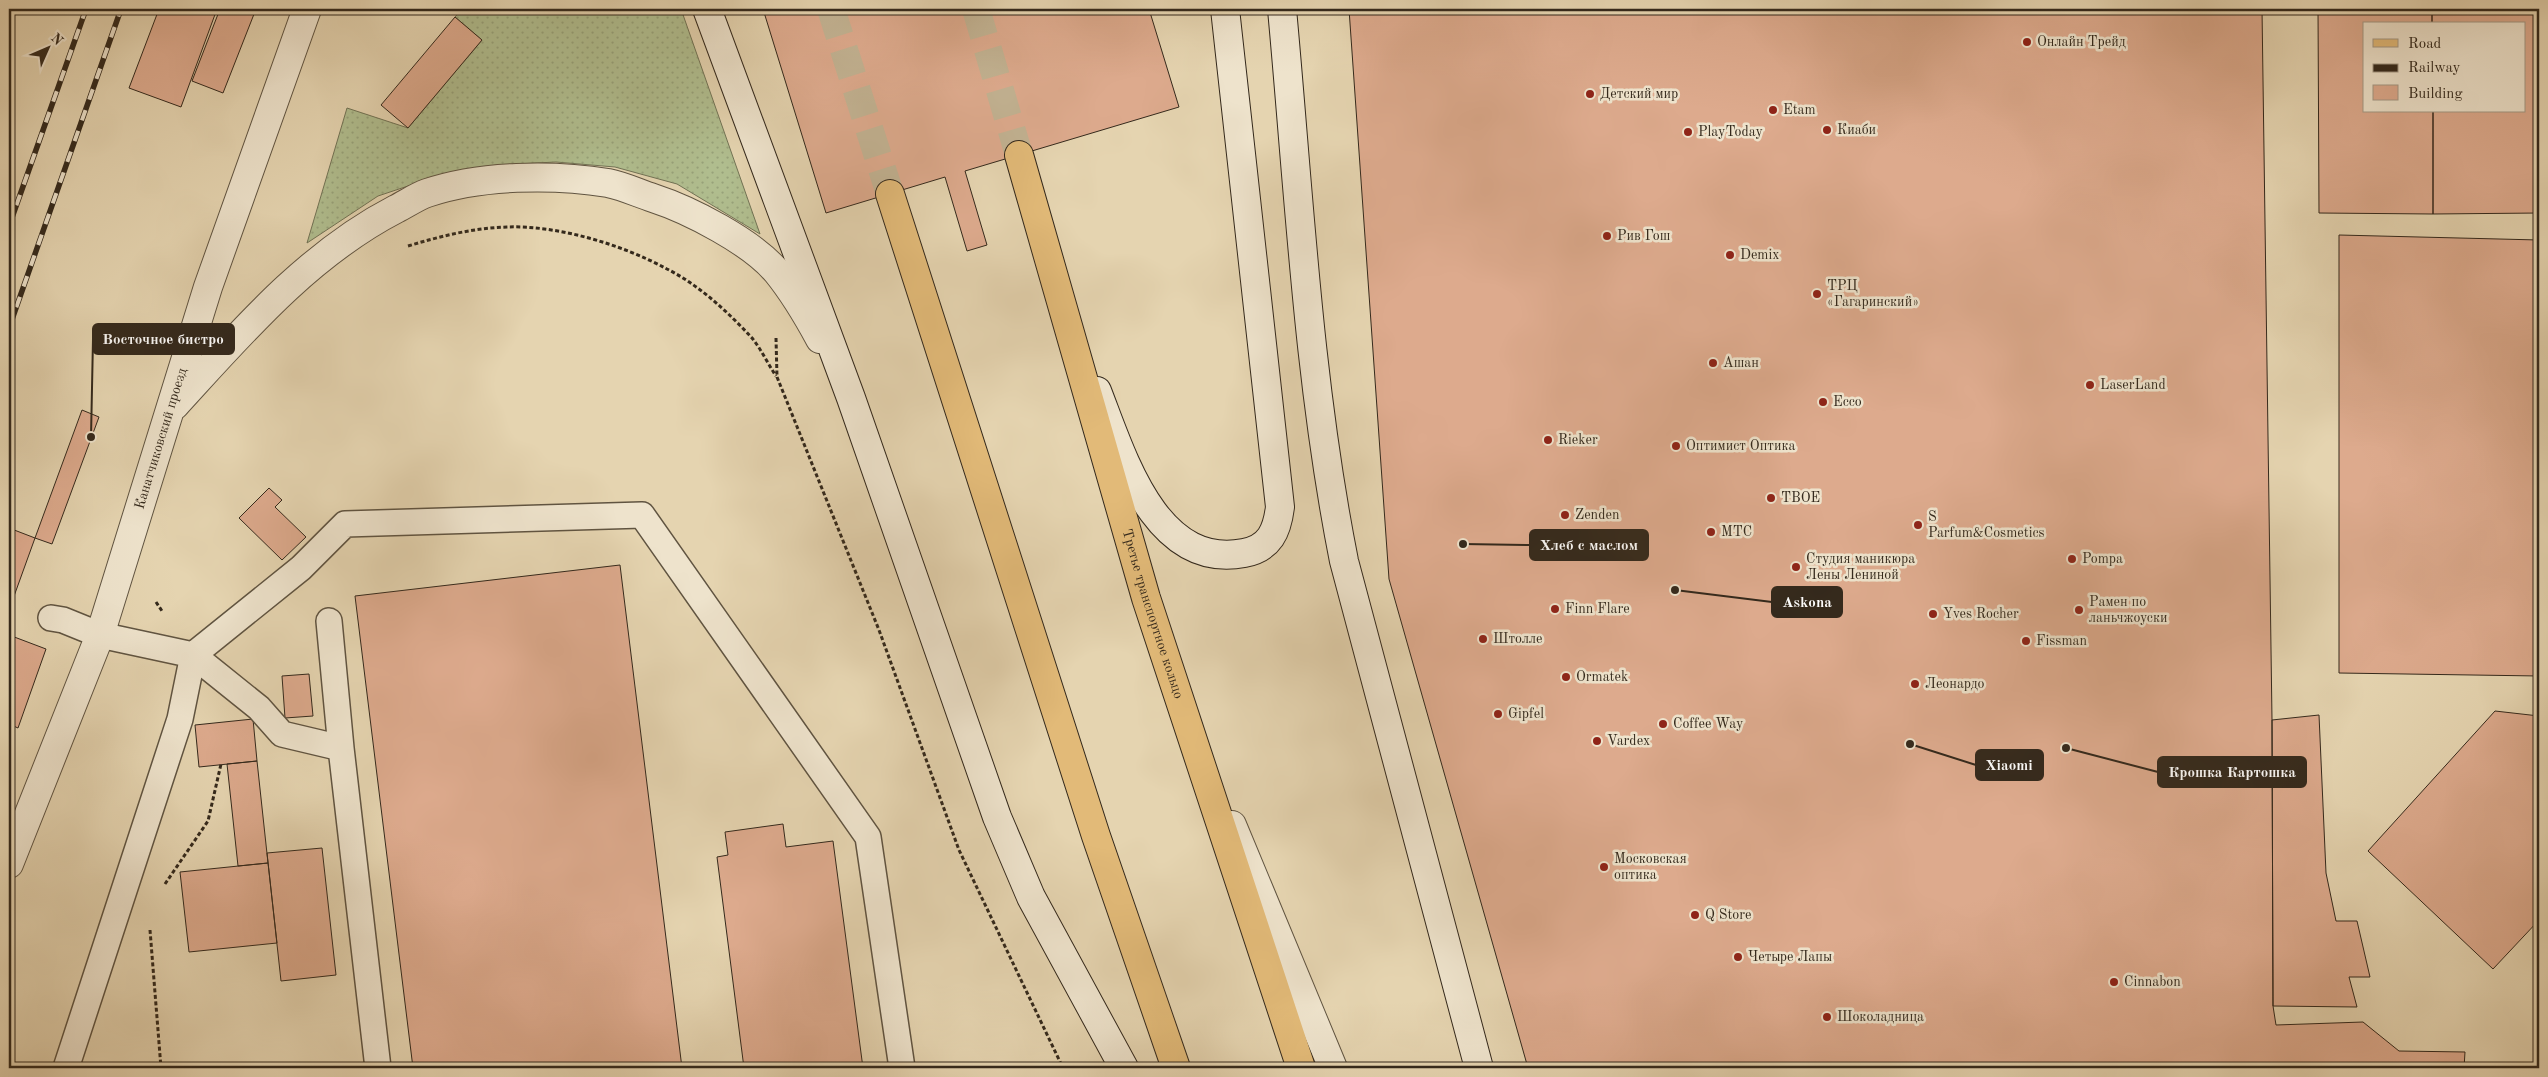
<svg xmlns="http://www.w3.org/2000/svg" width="2548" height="1077" font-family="'Old Standard TT',serif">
<defs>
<pattern id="grass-dots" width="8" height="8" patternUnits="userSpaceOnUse" patternTransform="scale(1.25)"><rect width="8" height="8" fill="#b0bd8e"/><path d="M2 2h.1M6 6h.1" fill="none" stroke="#98a27a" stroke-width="1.8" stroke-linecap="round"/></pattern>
</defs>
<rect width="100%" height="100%" fill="#e5d4b0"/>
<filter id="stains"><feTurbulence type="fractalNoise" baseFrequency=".004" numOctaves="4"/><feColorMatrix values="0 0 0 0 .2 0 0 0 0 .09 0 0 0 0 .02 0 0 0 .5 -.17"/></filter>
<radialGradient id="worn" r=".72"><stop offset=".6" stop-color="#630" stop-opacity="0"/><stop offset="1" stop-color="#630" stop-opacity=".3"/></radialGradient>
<path fill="url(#grass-dots)" stroke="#727355" d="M462,9H681L760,234L677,184L615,167L556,162L497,165L441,175L378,196L307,243L347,108L408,128L482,40L455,17Z"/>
<path fill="#ddaa8d" stroke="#34291c" d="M159,9H217L181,107L129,88Z
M220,9H256L223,93L192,81Z
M763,9H1149L1179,107L965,171L987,245L967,251L945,177L826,213Z
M1349,9H2262L2272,720L2273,1006L2276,1025L2363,1022L2399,1051L2465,1052L2464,1068H1528L1389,579Z
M2318,9H2432V24H2364V111H2433V214L2319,213Z
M2432,9H2539V213L2433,214V111H2524V24H2432Z
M455,17L482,40L408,128L381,105Z
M2339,235L2539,240V676L2339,673Z
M82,410L99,417L52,544L35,538Z
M269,488L282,500L275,507L306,537L282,560L239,518Z
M9,528L35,538L9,610Z
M620,565L682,1068H413L355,596Z
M9,635L46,649L18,728L9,724Z
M309,674L313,716L285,718L282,676Z
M2495,711L2539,716V920L2493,969L2368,851Z
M2319,715L2326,873L2336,921H2357L2370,977H2349L2357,1007L2273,1006L2272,720Z
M253,719L257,761L199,767L195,725Z
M257,761L268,863L238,866L227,764Z
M783,824L786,847L833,841L863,1068H744L717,857L728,855L725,832Z
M322,848L336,975L281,981L267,853Z
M268,863L277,943L189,952L180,872Z"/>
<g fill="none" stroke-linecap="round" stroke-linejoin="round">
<path stroke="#c2b292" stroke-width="28" stroke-dasharray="28 14" stroke-linecap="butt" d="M831,9L890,194
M976,9L1019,155"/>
<defs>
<path id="service" d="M51,618L63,620L100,635L193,655L301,568L345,524L642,515L868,837L902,1068
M329,621L341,748
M66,1068L180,719L193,655L259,708L282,734L341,748L378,1068"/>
<g id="tertiary">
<path d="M175,405C241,333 307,255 396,209C406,204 416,197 427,193C480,175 553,174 608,183C623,186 638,193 653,198C690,210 752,242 777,272C794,293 807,315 820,339"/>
<path d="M1232,825L1333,1068"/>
<path id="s1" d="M9,864L100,635L208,287L307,9"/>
</g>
<path id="secondary" d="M707,9L851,398L997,817L1031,897L1124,1068
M1282,9C1299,193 1308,380 1344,561L1479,1068
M1097,391C1122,455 1155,570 1244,553C1270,548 1277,531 1280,507L1225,9"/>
<g id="primary">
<path id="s2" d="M1019,155L1146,598L1301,1068"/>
<path d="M890,194L1096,836L1176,1068"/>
</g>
</defs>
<use href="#service" stroke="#605441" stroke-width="28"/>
<use href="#tertiary" stroke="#605441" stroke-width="30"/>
<use href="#secondary" stroke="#34291c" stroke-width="30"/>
<use href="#primary" stroke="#34291c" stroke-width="30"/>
<path stroke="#34291c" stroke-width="3" stroke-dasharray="4 2.5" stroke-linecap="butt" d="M408,246C441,236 473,228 507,227C558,225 623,245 667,269C699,285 728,312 752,338C761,349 768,364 776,376
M776,338L777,377L879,630L959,850L1063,1068
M156,602L162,611
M165,884L208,821L221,764
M150,930L161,1068"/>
<use href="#service" stroke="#eee3cc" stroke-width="25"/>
<use href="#tertiary" stroke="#eee3cc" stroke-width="28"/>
<use href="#secondary" stroke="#eee3cc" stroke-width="28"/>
<use href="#primary" stroke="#e2ba78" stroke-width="28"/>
<defs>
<path id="rail" d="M9,226L86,9
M9,328L121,9"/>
</defs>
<use href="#rail" stroke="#34291c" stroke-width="5.5"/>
<use href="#rail" stroke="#eee3cc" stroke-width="4" stroke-dasharray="11" stroke-linecap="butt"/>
</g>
<g fill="#8f2418" stroke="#eee3cc" stroke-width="2">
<circle cx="2027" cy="42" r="5"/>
<circle cx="1590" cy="94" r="5"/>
<circle cx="1773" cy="110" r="5"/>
<circle cx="1827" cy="130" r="5"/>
<circle cx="1688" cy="132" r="5"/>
<circle cx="1607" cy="236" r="5"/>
<circle cx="1730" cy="255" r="5"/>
<circle cx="1817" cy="294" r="5"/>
<circle cx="1713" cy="363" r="5"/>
<circle cx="2090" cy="385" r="5"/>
<circle cx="1823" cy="402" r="5"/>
<circle cx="1548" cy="440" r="5"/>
<circle cx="1676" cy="446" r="5"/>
<circle cx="1771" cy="498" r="5"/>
<circle cx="1565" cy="515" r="5"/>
<circle cx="1918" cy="525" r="5"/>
<circle cx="1711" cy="532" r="5"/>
<circle cx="2072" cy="559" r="5"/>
<circle cx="1796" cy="567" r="5"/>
<circle cx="1555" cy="609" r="5"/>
<circle cx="2079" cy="610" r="5"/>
<circle cx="1933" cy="614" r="5"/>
<circle cx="1483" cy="639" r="5"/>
<circle cx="2026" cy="641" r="5"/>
<circle cx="1566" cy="677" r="5"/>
<circle cx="1915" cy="684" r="5"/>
<circle cx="1498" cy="714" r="5"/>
<circle cx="1663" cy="724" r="5"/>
<circle cx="1597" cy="741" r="5"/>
<circle cx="1604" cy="867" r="5"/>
<circle cx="1695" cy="915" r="5"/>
<circle cx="1738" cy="957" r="5"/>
<circle cx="2114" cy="982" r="5"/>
<circle cx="1827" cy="1017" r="5"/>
</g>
<g text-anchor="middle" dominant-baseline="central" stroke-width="5" stroke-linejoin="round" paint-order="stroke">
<g font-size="14" fill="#34291c" stroke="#eee3cc" text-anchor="start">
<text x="2037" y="42">Онлайн Трейд</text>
<text x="1600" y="94">Детский мир</text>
<text x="1783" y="110">Etam</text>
<text x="1837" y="130">Киаби</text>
<text x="1698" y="132">PlayToday</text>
<text x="1617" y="236">Рив Гош</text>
<text x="1740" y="255">Demix</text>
<text x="1827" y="286">ТРЦ<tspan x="1827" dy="16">«Гагаринский»</tspan></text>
<text x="1723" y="363">Ашан</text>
<text x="2100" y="385">LaserLand</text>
<text x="1833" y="402">Ecco</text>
<text x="1558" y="440">Rieker</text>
<text x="1686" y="446">Оптимист Оптика</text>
<text x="1781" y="498">ТВОЕ</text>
<text x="1575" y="515">Zenden</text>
<text x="1928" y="517">S<tspan x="1928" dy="16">Parfum&amp;Cosmetics</tspan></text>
<text x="1721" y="532">МТС</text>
<text x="1806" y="559">Студия маникюра<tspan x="1806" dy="16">Лены Лениной</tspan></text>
<text x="2082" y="559">Pompa</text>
<text x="2089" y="602">Рамен по<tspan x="2089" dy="16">ланьчжоуски</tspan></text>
<text x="1565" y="609">Finn Flare</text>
<text x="1943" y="614">Yves Rocher</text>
<text x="1493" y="639">Штолле</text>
<text x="2036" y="641">Fissman</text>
<text x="1576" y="677">Ormatek</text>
<text x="1925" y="684">Леонардо</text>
<text x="1508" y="714">Gipfel</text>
<text x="1673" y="724">Coffee Way</text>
<text x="1607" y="741">Vardex</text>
<text x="1614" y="859">Московская<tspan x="1614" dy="16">оптика</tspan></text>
<text x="1705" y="915">Q Store</text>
<text x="1748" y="957">Четыре Лапы</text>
<text x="2124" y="982">Cinnabon</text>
<text x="1837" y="1017">Шоколадница</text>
</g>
<g font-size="14" fill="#34291c" stroke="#eee3cc">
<text stroke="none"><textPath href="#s1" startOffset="452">Канатчиковский проезд</textPath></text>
<text stroke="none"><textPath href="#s2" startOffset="478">Третье транспортное кольцо</textPath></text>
</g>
</g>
<path fill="none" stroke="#34291c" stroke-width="2" d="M91 437L93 339M1463 544L1530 545M1675 590L1772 602M1910 744L1976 765M2066 748L2158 772"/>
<g fill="#34291c" stroke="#eee3cc" stroke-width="2">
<circle cx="91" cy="437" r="5"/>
<circle cx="1463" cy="544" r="5"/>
<circle cx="1675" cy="590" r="5"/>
<circle cx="1910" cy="744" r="5"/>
<circle cx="2066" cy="748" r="5"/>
</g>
<g fill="#34291c" stroke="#34291c" stroke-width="2">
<rect x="93" y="324" width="141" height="30" rx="5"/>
<rect x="1530" y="530" width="118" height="30" rx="5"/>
<rect x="1772" y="587" width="70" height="30" rx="5"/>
<rect x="1976" y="750" width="67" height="30" rx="5"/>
<rect x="2158" y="757" width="148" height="30" rx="5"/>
</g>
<g font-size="15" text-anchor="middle" font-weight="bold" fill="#fff">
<text x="163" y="344">Восточное бистро</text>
<text x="1589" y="550">Хлеб с маслом</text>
<text x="1807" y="607">Askona</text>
<text x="2009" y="770">Xiaomi</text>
<text x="2232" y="777">Крошка Картошка</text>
</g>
<rect width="2548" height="1077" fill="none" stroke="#e5d4b0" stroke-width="30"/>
<rect x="10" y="10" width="2528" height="1057" fill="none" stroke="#34291c" stroke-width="2.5"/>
<rect x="15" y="15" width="2518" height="1047" fill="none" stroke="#34291c"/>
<rect x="2363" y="22" width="162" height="90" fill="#eee3cc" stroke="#a49986"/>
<rect x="2373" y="39" width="25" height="8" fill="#e2ba78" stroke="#a49986"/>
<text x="2408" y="48" font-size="15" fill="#34291c">Road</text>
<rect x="2373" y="64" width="25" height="8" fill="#34291c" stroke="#a49986"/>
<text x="2408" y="72" font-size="15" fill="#34291c">Railway</text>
<rect x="2373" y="85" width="25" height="15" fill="#ddaa8d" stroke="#a49986"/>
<text x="2408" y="98" font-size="15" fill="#34291c">Building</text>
<g transform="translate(48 48) rotate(45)" stroke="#eee3cc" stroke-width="4" paint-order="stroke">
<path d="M0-4L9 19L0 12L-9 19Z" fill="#34291c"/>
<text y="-8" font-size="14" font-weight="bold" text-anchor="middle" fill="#34291c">N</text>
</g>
<rect width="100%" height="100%" filter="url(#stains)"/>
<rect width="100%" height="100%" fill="url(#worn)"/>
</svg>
